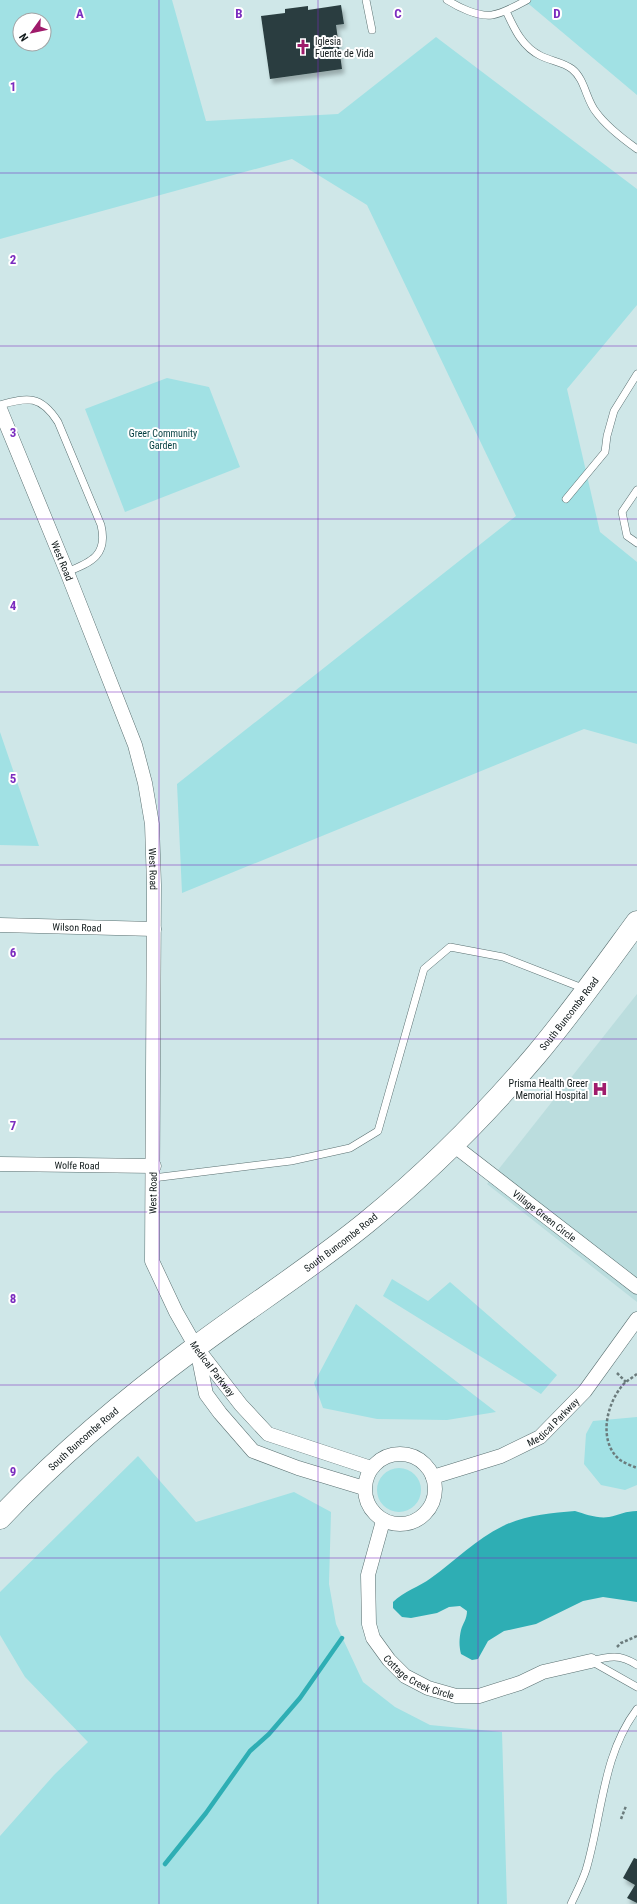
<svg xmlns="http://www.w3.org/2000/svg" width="637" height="1904" font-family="'Roboto Condensed',sans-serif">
<defs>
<filter id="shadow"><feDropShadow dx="2.5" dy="4.5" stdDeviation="2" flood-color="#0004"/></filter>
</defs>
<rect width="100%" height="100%" fill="#cfe7e8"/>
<path fill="#bbddde" d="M637,994V1302L487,1184Z"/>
<path fill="#a1e1e4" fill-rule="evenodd" d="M0,0H172L206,121L338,114L436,37L637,189V305L567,389L600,532L637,562V744L584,729L182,893L177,784L516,516L367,205L292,159L0,239ZM20,20H44V44H20Z
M524,0H637V95Z
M167,378L209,387L240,467L125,512L85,409Z
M0,732L39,846L0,845Z
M392,1279L428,1301L450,1282L557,1375L541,1394L383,1296Z
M356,1304L496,1412L447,1420L377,1419L323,1408L314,1383Z
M637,1417V1485L625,1490L601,1485L584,1464L586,1434L593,1421Z
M138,1456L196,1522L294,1492L331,1512L329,1584L336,1624L363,1682L395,1707L430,1725L502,1732L507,1904H0V1836L54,1775L88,1742L25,1677L0,1635V1592Z
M377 1490a22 22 0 1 1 44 0a22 22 0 1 1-44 0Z"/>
<path fill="#2eaeb4" d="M575,1511C585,1514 598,1519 609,1517C619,1515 626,1511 637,1511V1602L603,1597L583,1601L536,1624L504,1631L488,1641L478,1659L472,1660L461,1654C459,1646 459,1639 461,1630C463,1623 467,1619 467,1611L460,1606L449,1607L437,1613L411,1618L402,1617L393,1608V1602C404,1591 419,1587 431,1578C455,1561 476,1539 503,1526C525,1515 551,1513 575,1511Z"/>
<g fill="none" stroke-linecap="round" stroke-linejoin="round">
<path stroke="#2eaeb4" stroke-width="4.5" d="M165,1864L206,1813L250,1751L269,1734L300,1698L342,1638"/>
</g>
<path fill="#2a3e3f" filter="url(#shadow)" d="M341,5L344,24L336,25L342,69L270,79L261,16L285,13V9L308,6V10Z
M634,1858L637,1859V1903L627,1898L635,1885L623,1878Z"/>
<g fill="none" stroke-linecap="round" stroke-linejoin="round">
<defs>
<path id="service" d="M366,0L372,30
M447,0C458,7 478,17 492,15C504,13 516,6 527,0
M506,11C514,28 522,47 541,56C551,61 563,62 572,69C585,79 586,100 596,112C606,126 623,139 637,149
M0,405C28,397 41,395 58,422L101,525C108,555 92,562 67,572
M637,490L622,512L627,536L637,543
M566,499L605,452L607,436L614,411L637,374
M153,1178L291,1161L350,1148L378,1131L424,969L450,947L503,957L585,989
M591,1661L637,1687
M591,1661C610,1656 620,1654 637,1665
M571,1904C576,1893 582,1882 586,1870C602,1817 602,1755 637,1709"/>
<g id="minor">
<path id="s1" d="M0,409L67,572L135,745L145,783L152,824L154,885L152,1261L176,1312L196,1347L241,1405L268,1434L371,1468"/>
<path id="s2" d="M0,925L154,929"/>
<path id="s3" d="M452,1144L637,1287"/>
<path id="s4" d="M0,1164L154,1166"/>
<path d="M197,1349L206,1394L220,1413L253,1451L298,1468L364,1488"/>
<circle cx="400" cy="1489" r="35"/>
<path id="s5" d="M433,1477L501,1456L540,1437L585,1391L637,1319"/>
<path id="s6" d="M383,1521L368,1575L369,1624L373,1638L389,1660L405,1676L428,1688L456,1696H479L520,1683L543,1672L591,1661"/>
</g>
<g id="primary">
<path id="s7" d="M0,1518C59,1455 126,1399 196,1347C252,1305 312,1267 367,1222C428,1172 485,1115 536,1055C572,1012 604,967 637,922"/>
</g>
</defs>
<use href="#service" stroke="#5a7071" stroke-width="8"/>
<use href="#minor" stroke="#5a7071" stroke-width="15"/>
<use href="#primary" stroke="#5a7071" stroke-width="23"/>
<path stroke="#6b7b7c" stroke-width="2.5" stroke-dasharray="3 2" stroke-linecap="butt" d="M617,1373L626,1382
M637,1374C632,1378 626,1381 622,1386C606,1405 598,1442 620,1460C625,1463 632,1466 637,1468
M617,1647L621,1643L637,1636
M621,1819L626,1806"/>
<use href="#service" stroke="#fff" stroke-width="7"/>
<use href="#minor" stroke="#fff" stroke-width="14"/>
<use href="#primary" stroke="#fff" stroke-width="22"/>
</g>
<path fill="none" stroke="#7b2cbf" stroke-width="1" stroke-opacity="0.55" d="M159,0V1904M318,0V1904M478,0V1904M0,173H637M0,346H637M0,519H637M0,692H637M0,865H637M0,1039H637M0,1212H637M0,1385H637M0,1558H637M0,1731H637"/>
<defs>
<symbol id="church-bare" viewBox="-9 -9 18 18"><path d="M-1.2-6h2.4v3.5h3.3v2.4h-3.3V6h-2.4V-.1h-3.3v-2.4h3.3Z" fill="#9f1b6b" stroke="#fff" stroke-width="2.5" paint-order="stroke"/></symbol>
<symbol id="hospital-bare" viewBox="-9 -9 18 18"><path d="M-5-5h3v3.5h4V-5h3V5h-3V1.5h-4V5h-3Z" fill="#9f1b6b" stroke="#fff" stroke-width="2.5" paint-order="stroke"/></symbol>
</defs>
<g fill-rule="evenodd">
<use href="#church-bare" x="292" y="36" width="22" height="22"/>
<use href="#hospital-bare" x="589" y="1078" width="22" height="22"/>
</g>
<g text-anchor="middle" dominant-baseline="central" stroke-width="4" stroke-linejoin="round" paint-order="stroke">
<g font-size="10" fill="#111a1b" stroke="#fff" text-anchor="start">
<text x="315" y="41">Iglesia<tspan x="315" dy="12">Fuente de Vida</tspan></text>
<text x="588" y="1083" text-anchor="end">Prisma Health Greer<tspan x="588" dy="12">Memorial Hospital</tspan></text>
</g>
<g font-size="10" fill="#033e40" stroke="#fff">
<text x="163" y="433">Greer Community<tspan x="163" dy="12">Garden</tspan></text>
</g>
<g font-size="10" fill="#111a1b" stroke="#fff">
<text stroke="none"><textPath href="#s1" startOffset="164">West Road</textPath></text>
<text stroke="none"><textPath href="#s1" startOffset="488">West Road</textPath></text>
<text stroke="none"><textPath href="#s2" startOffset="77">Wilson Road</textPath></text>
<text stroke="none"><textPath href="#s7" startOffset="763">South Buncombe Road</textPath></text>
<text stroke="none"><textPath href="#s4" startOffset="77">Wolfe Road</textPath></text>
<text transform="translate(153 1193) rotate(-89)">West Road</text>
<text stroke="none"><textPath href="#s3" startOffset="117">Village Green Circle</textPath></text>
<text stroke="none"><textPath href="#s7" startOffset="439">South Buncombe Road</textPath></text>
<text stroke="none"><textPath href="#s1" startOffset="1004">Medical Parkway</textPath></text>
<text stroke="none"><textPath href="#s5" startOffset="134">Medical Parkway</textPath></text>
<text stroke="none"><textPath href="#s7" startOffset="115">South Buncombe Road</textPath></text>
<text stroke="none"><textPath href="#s6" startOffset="182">Cottage Creek Circle</textPath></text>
</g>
</g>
<g font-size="13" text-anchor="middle" font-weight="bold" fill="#7b2cbf" stroke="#fff" stroke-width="4" stroke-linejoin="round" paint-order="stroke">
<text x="80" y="18">A</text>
<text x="239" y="18">B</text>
<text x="398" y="18">C</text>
<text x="557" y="18">D</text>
<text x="13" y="91">1</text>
<text x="13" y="264">2</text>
<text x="13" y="437">3</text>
<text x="13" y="610">4</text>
<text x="13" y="783">5</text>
<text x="13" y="957">6</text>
<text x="13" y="1130">7</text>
<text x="13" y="1303">8</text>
<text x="13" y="1476">9</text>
</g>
<g transform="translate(32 32) rotate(237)"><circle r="19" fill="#ffffff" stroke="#a0a3a4"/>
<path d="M0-3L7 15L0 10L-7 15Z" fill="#9f1b6b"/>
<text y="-6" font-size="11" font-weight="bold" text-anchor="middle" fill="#111a1b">N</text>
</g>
</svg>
